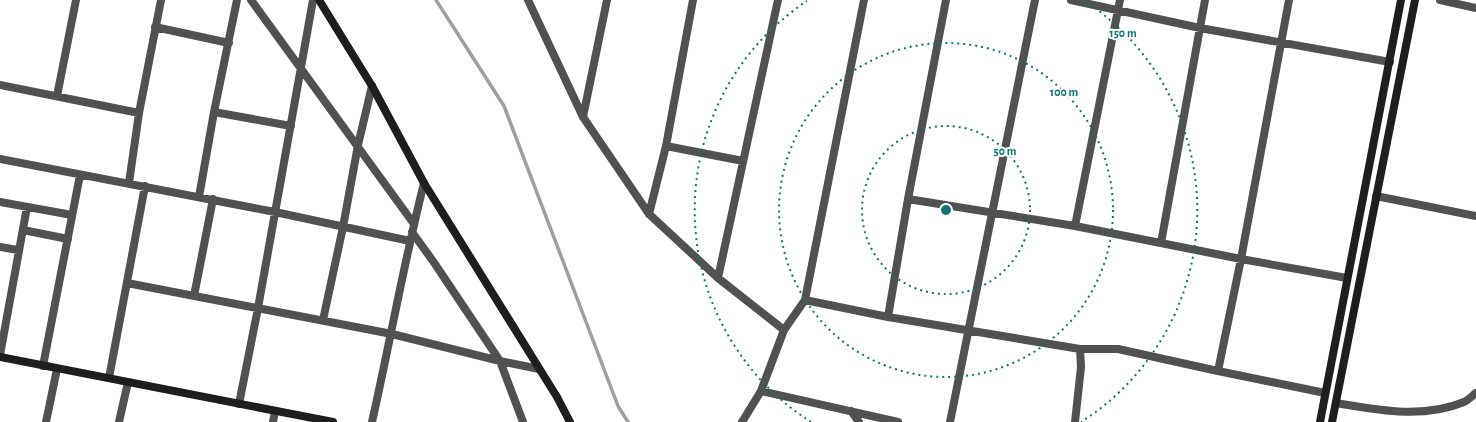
<svg xmlns="http://www.w3.org/2000/svg" width="1476" height="422" font-family="'Alegreya Sans',sans-serif">
<rect width="100%" height="100%" fill="#fff"/>
<g fill="none" stroke-linecap="round" stroke-linejoin="round">
<path stroke="#9f9f9f" stroke-width="3.5" d="M436,0L504,106L618,406L628,422"/>
<path stroke="#515151" stroke-width="8" d="M251,0L414,224
M528,0L583,117L649,214L718,278L784,330
M1071,0L1200,28L1390,62
M1289,0L1241,259L1218,371L1325,393
M1440,0L1476,8
M155,27L229,43
M0,85L139,113
M57,96L76,0
M214,112L291,126
M583,117L607,0
M666,146L743,161
M0,159L275,212L410,241
M129,183L139,113L161,0
M1376,196L1476,216
M199,197L214,112L237,0
M908,199L1075,226L1241,259L1347,278
M0,202L72,215
M649,214L666,146L693,0
M1075,226L1120,0
M23,230L68,239
M412,232L435,264L500,361L523,422
M1161,243L1205,0
M0,247L18,250
M718,278L778,0
M127,283L392,334L500,361L539,369
M194,296L213,199
M805,300L888,317L1080,349L1081,367L1075,422
M888,317L908,199L946,0
M323,320L343,227L358,145L372,86
M1080,349H1118L1218,371
M0,355L27,207
M43,366L80,175
M109,378L145,186
M761,391L898,422
M1336,403C1378,410 1423,419 1464,402C1468,400 1472,396 1476,393
M239,404L258,308L313,0
M851,411L859,422
M46,422L57,369
M119,422L128,382
M273,422L275,411
M372,422C390,342 404,262 424,183
M742,422L761,391L784,330L805,300L864,0
M950,422L1035,0"/>
<path stroke="#1e1e1e" stroke-width="8" d="M319,0L372,86L424,183L557,397L570,422
M0,357L333,422
M1320,422C1346,281 1375,141 1401,0
M1332,422L1415,0"/>
</g>
<g fill="none" stroke="#0f766e" stroke-width="2" stroke-dasharray="2 4">
<circle cx="946" cy="210" r="84"/>
<circle cx="946" cy="210" r="167"/>
<path d="M811 422A251 251 0 0 1 807 1M1085 1A251 251 0 0 1 1081 422"/>
</g>
<circle cx="946" cy="210" r="6" fill="#0f766e" stroke="#fff" stroke-width="2"/>
<g font-size="12" text-anchor="middle" font-weight="bold" fill="#0f766e" stroke="#fff" stroke-width="4" stroke-linejoin="round" paint-order="stroke">
<text x="1123" y="37">150 m</text>
<text x="1064" y="96">100 m</text>
<text x="1005" y="155">50 m</text>
</g>
</svg>
